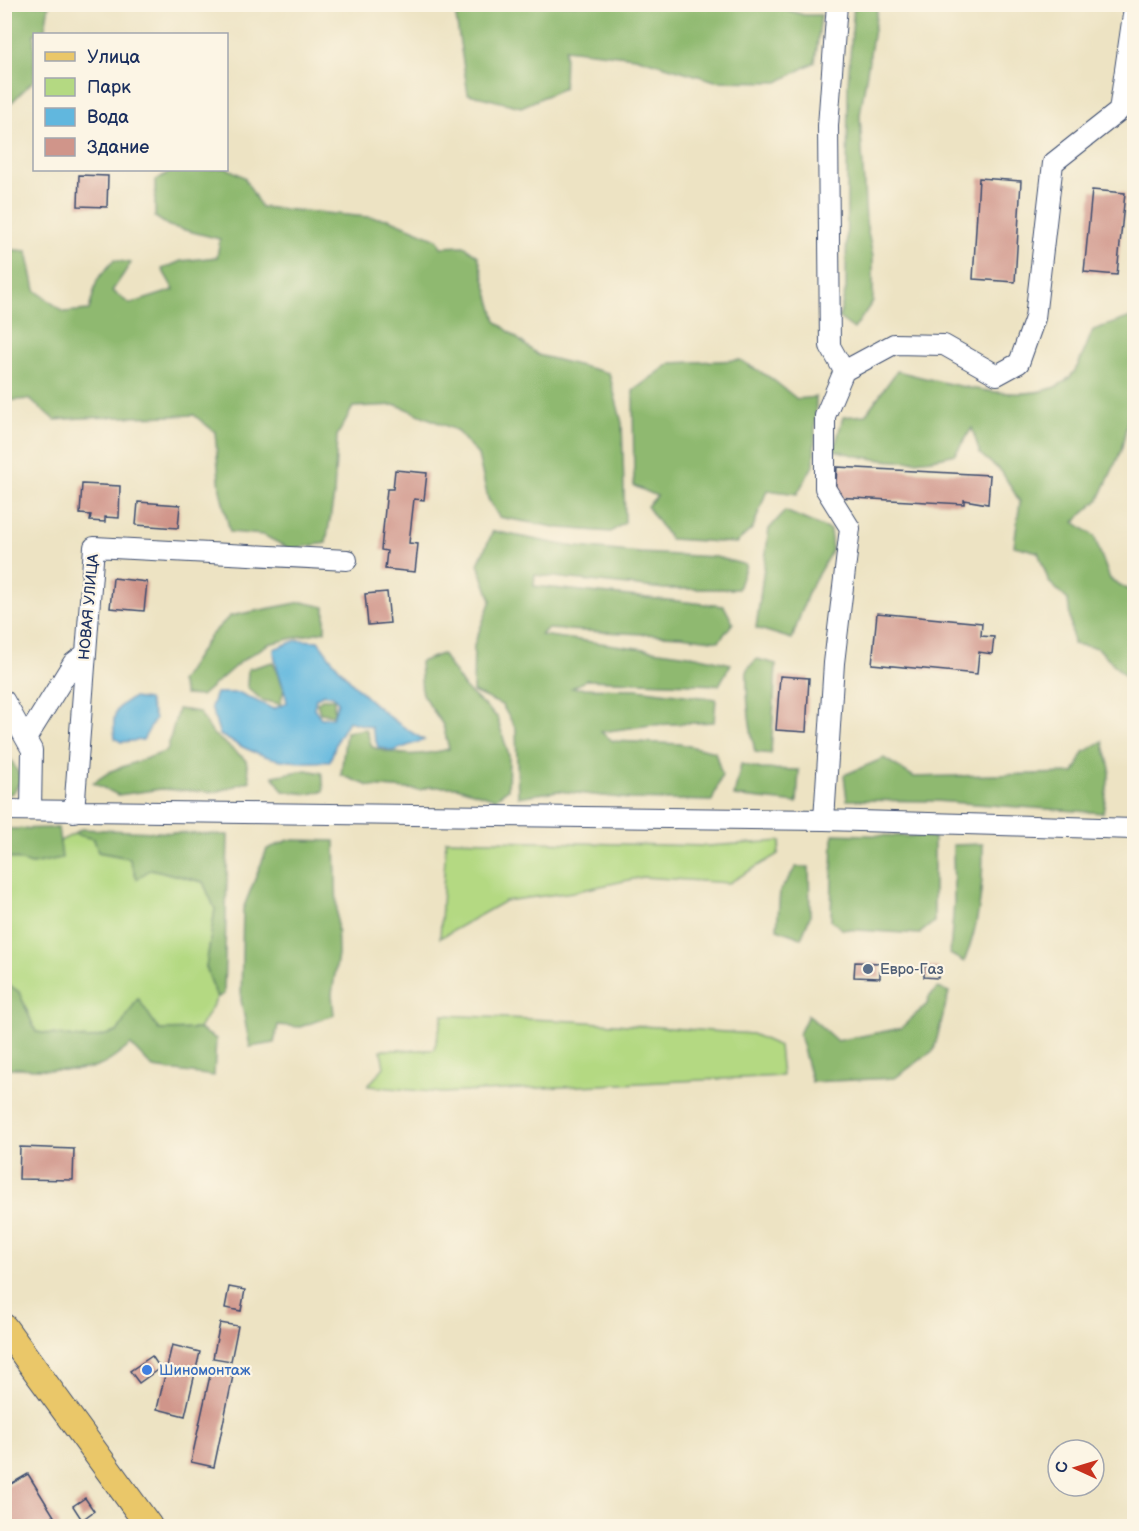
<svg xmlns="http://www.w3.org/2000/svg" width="1139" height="1531" font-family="'Balsamiq Sans',sans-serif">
<rect width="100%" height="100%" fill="#fcf5e5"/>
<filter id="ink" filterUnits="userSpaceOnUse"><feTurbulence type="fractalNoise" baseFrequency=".0167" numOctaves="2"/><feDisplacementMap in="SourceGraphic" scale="12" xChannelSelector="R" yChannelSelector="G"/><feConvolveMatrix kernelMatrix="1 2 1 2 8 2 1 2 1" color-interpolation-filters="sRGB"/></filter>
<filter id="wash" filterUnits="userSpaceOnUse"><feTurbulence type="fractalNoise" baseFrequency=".008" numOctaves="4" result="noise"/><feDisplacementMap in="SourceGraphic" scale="24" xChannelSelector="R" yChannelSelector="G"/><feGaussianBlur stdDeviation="1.35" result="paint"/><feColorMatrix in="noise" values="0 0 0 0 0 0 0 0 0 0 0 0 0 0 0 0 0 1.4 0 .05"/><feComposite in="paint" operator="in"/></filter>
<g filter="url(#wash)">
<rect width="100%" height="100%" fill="#ede3c3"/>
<path fill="#b4d982" stroke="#688470" stroke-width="1.5" d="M74,834L94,839L98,852L129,858L151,869L203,882L215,909L206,967L217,998L199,1029L117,1032L89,1039L36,1032L19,992L5,982L4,856L32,864L61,858L60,841Z
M446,840L708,846L781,841L778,854L729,883L643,877L573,892L505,901L440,938Z
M443,1015L573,1021L752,1034L779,1046L782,1076L442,1093L368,1086L384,1067L381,1050H434Z"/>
<path fill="#8fb970" stroke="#557467" stroke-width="1.5" d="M5,4L49,5L44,34H34V80L5,109Z
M767,4L804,15H821L815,62L778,82L715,81L635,57L565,49L564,88L521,107L468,94L454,5Z
M854,5H878L860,115L866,222L873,257V301L854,329L839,318L846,289L848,83Z
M227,168L244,177L261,207L389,219L437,239L441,247L464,246L478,256L496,321L538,355L609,373L622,423L625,522L611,532L560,528L499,517L488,499L478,455L456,430L397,405L353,407L337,436L334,495L326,543L290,549L263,535L230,532L220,490L215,432L194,415C148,418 101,415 55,420L29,399L5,401L4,249L27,251L35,290L64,312L89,310L97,280L114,260L131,263L112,291L130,304L174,290L162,269L181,261L217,257L220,239L169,226L155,217V181L172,170Z
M1134,316V393L1121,451L1099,499L1074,522L1094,536L1110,579L1134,593V666L1126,677L1098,648L1073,644L1068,600L1049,582L1038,552L1014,546L1020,502L1002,472L980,454L972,428L955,454C912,466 877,462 834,450L843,417L865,415L897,371C939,381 1045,415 1074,372C1082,360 1087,343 1093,330Z
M740,360L771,378L797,399L816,397L814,464L797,494L767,490L753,528L736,543L670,539L647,506L657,496L634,486L633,391L671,363Z
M785,511L830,530L832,550L809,590L792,639L756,628L769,529Z
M493,531L568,546L640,553L716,557L746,565L738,589H665L535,575L534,586L724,606L733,623L719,641L681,636L547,629L541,635L696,656L731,664L719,685L586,680L572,688L637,689L716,699L714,722L651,725L601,732L613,741L680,744L715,752L722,775L712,801L630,799L558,791L518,797L516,729L502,705L473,692L474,645L491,600L478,564Z
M302,602L325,607V631L268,644L240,662L201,696L185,695L180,682L210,636L230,616Z
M442,654L465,688L497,717L509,756L508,789L495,799L457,787H429L420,790L369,786L341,775L346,732L366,729L372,747C400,757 420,756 449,749L443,725L422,694L420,662Z
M757,659L776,664L771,754L755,752C749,724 746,698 747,669Z
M273,662L284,689L280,704L262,700L247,687L248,669Z
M322,699H334V715L320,713L317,703Z
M178,709L199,712L213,734L246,760L250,781L216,792L161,789L118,795L93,783L111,771L167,751Z
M1103,741L1110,769L1103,813L935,801L847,800L844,775L884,758L914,777L1074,773L1084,752Z
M5,754L9,756L21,778C18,786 14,795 5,795Z
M741,764L761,769L799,770L797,803L734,796Z
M306,770L322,773L324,791L309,794L283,791L273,776Z
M58,828L62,858L32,864L5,856V829Z
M81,829L228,835L224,994L217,998L206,967L215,909L203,882L151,869L137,879L129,858L98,852L94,839L74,834Z
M833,834L934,837V922L919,934L842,929L831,920Z
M289,840L335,841L338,954L332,994L334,1015L300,1027L278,1025L274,1043L250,1047L241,1000L243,909L267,849Z
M983,844C983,886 980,923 964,962L950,954L954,902L953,845Z
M796,867H809L810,916L801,938L777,929L780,891Z
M5,982L19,992L36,1032L89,1039L117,1032L138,998L159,1030L199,1029L216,1039L214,1076L153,1068L131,1045C122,1051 110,1063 99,1066C69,1075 36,1067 5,1068Z
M938,988L949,992L934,1050L895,1078L812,1082L799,1034L808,1015L837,1041L901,1028L927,1004L929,997Z"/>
<path fill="#61b7de" stroke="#3e739e" stroke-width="1.5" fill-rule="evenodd" d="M297,640L318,641C347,682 381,715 424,740L393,751L378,747L371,727L348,721L338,738L330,761C283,765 260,758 220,735L211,707L216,693H240L273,709L287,703C285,685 274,668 274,649ZM324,694L333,696L338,702L333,717L321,718L314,708L316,698Z
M133,698L148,700L155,719L143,740L121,742L115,738C112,719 113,706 133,698Z"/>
<g id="blocks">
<path fill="#d0958a" d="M79,175L108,176L107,207L78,206Z
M979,178L1021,181L1015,282L973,279Z
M1092,190L1125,193L1117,275L1084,272Z
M837,467L990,475L988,504L964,500V504L835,497Z
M395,470L427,473L424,500L414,499L409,543L418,544L415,572L385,569L387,551L381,550L387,489H393Z
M82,484L120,486L119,518L105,517V522L90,521L91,515L80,514Z
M138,502L180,505L178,528L136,525Z
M113,578L147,582L144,611L110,608Z
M387,592L390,623L368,625L365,594Z
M877,613L982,623L981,636L994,637L992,654L979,652L977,674L872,664Z
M780,676L809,678L806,732L776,730Z
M855,962L880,963V978L854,977Z
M924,966L938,967V978L924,977Z
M20,1147L74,1149L73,1180L19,1179Z
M229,1287L245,1290L241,1311L225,1308Z
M220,1323L238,1326L231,1361L213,1358Z
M172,1345L200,1352L185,1416L157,1409Z
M152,1356L160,1368L139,1383L130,1371Z
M211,1371L233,1376L214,1467L191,1462Z
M28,1474L60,1526H4V1488Z
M85,1498L94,1511L82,1520L73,1506Z"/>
</g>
</g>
<g filter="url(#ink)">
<use href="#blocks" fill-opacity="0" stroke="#3a4a6d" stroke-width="1.5"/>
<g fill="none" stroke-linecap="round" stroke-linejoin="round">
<defs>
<path id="minor" d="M844,371L894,344L944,345L997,375L1019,363L1035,318L1053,163L1119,111L1134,8
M4,700L32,750L31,810
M26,739L73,663L85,654
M4,810L824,820L1134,829
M74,812L94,547L347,560
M824,820L834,663L850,528L825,488V416L844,371L830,346L828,126L837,4"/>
<path id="major" d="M4,1327L149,1526"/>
</defs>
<use href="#minor" stroke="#3a4a6d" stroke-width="22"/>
<use href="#major" stroke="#3a4a6d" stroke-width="28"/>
<use href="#minor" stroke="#fff" stroke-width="20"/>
<use href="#major" stroke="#eac769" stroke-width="26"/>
</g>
</g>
<circle fill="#5c6f8a" stroke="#fcf5e5" stroke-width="2" cx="868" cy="969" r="6"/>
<circle fill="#3f7fe0" stroke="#fcf5e5" stroke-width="2" cx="147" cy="1370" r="6"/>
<g text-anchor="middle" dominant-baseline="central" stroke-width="4.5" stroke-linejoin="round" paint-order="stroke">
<g font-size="15" fill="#1b2f5e" stroke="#fcf5e5">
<text transform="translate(89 607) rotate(-85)">НОВАЯ УЛИЦА</text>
</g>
<g font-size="15" fill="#4e5e75" stroke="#fcf5e5" text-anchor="start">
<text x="880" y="969">Евро-Газ</text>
</g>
<g font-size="15" fill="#366cbe" stroke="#fcf5e5" text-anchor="start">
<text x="159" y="1370">Шиномонтаж</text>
</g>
</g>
<rect width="1139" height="1531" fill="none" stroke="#fcf5e5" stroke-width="24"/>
<rect x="33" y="33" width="195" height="138" fill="#fcf5e5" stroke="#a2a6af" stroke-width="1.5"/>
<rect x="45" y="52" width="30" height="9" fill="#eac769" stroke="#a2a6af" stroke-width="1.5"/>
<text x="87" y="63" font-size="18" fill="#1b2f5e">Улица</text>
<rect x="45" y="78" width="30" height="18" fill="#b4d982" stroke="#a2a6af" stroke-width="1.5"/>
<text x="87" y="93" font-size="18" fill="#1b2f5e">Парк</text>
<rect x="45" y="108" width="30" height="18" fill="#61b7de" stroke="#a2a6af" stroke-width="1.5"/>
<text x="87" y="123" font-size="18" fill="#1b2f5e">Вода</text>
<rect x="45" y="138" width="30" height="18" fill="#d0958a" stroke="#a2a6af" stroke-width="1.5"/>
<text x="87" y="153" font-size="18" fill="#1b2f5e">Здание</text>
<g transform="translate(1076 1468) rotate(274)"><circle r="28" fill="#fcf5e5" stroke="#a2a6af" stroke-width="1.5"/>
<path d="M0-4.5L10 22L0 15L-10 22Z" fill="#c8321e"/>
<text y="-9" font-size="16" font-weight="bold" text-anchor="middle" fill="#1b2f5e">С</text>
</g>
</svg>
